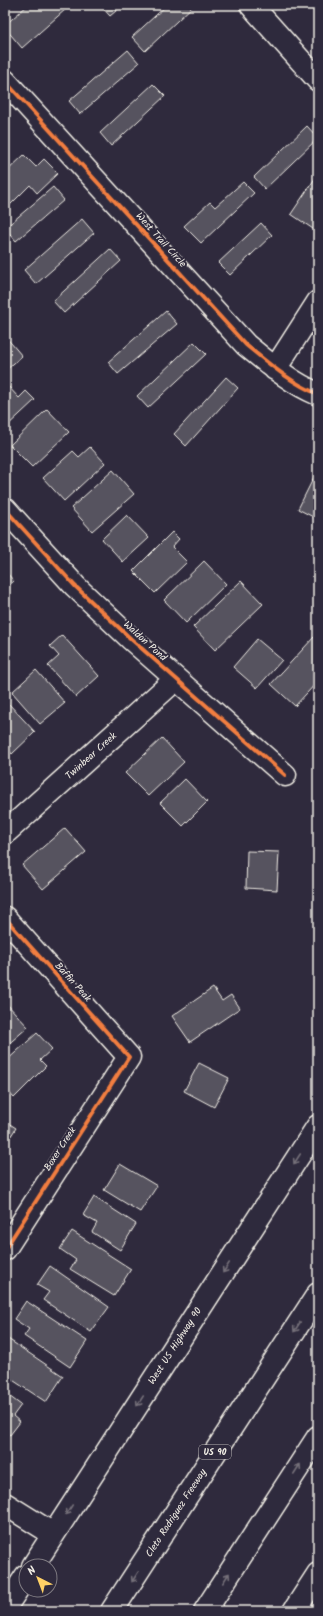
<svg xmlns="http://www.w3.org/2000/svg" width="323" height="1616" font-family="Kalam,sans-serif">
<rect width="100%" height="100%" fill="#2f2a3d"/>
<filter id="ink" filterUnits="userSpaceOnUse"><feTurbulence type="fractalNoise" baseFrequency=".025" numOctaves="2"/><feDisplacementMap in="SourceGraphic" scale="8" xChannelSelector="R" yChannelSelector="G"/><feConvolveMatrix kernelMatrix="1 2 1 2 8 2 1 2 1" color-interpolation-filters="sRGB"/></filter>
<g filter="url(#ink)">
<path fill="#56525f" stroke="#f4f1e8" d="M28,5H63L66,9L22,48L5,28V25Z
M100,5H123L110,16Z
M167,5H194L145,51L132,37Z
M128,50L139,63L80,114L69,101Z
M153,84L165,96L111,146L100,133Z
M307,126L318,138L265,189L254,177Z
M24,155L36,167L44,159L58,173L37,193L30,185L7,208L5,206V173Z
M318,174V227L316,231L291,214Z
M243,182L254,193L201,243L184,226L210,202L215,207Z
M53,187L64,200L16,241L5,228Z
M82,219L94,233L36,284L24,270Z
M261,223L272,235L230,275L218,263Z
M110,249L121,261L64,313L53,301Z
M166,311L177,324L118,374L108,362Z
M5,336L22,356L5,371Z
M194,342L206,354L148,408L137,396Z
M226,377L238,388L186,446L174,434Z
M5,384H6L19,398L26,391L35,400L5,428Z
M47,409L69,432L32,467L10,445Z
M90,447L105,463L64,501L43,478L73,451L79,457Z
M318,469V512L315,518L298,509Z
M113,470L134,494L92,531L71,508Z
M127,515L149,538L123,562L102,539Z
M172,532L179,539L172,547L187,562L155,593L133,571Z
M204,561L226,584L186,623L164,600Z
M5,571L14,581L5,589Z
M241,581L263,604L215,650L193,627Z
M62,635L99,676L76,697L48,666L59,656L50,646Z
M314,637L318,641V681L295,706L271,684Z
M257,639L282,660L257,688L233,667Z
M36,670L65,703L40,724L12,692Z
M8,703L35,732L12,754L5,746V706Z
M162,738L184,762L148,796L125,773Z
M185,779L207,802L183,826L160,803Z
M65,828L86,852L43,889L22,865Z
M247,851L279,852L277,890L246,888Z
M213,988L222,1001L231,995L240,1008L190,1042L172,1016Z
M6,1003L28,1027L5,1047V1004Z
M37,1033L52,1049L40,1060L46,1066L14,1098L5,1088V1062Z
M199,1063L229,1078L214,1107L184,1091Z
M5,1121L16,1128L5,1145Z
M120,1164L157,1186L140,1212L104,1190Z
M94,1197L136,1224L120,1250L92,1232L97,1223L83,1215Z
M72,1231L131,1269L114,1296L70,1269L76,1260L60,1249Z
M50,1266L109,1307L91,1332L43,1300L49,1292L37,1285Z
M26,1301L87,1341L70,1367L24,1336L29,1329L14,1319Z
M5,1337L63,1376L46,1402L5,1375V1370L8,1366L5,1364Z
M5,1393L21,1405L13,1416L20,1422L10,1435L5,1432Z"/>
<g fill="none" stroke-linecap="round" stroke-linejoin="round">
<defs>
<path id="minor" d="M251,5L318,80
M5,81L246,345C268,363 291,383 318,394
M275,369L318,302
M5,509L75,586L131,639L285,775
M5,833L176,679
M5,918L129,1057L5,1249
M5,1504L53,1534"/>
<path id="major" d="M33,1566L318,1126
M5,1608L26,1576
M294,1611L318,1574"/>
<path id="highway" d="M112,1611L318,1294
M205,1611L318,1437"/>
</defs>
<use href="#minor" stroke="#f4f1e8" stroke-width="25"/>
<use href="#major" stroke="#f4f1e8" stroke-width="25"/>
<use href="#highway" stroke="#f4f1e8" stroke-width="25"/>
<use href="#minor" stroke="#2f2a3d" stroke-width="22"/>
<use href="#major" stroke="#2f2a3d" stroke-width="22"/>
<use href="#highway" stroke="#2f2a3d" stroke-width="22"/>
<defs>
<path id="cycleway" d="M5,81L246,345C268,363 291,383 318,394
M5,509L75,586L131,639L285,775
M5,918L129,1057L5,1249"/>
</defs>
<use href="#cycleway" stroke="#2f2a3d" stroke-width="6"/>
<use href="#cycleway" stroke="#f27e40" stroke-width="4"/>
</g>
<defs><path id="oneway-shaft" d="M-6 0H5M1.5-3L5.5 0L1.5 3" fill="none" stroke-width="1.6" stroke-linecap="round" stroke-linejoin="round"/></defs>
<g stroke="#747079">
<use href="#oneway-shaft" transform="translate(297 1159) rotate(123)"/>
<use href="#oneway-shaft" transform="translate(226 1268) rotate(123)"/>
<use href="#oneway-shaft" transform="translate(297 1327) rotate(123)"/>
<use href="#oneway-shaft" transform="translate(140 1401) rotate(123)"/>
<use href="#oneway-shaft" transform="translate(297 1469) rotate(-57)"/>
<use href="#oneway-shaft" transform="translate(69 1510) rotate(123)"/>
<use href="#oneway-shaft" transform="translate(135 1577) rotate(123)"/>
<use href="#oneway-shaft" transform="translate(226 1578) rotate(-57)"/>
</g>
</g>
<g text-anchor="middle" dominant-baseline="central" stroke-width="4" stroke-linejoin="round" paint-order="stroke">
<rect fill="#2f2a3d" stroke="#b9b5b5" stroke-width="1" x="199" y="1445" width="32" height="14" rx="3"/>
<g font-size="9" font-weight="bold" fill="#f4f1e8">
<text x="215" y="1452">US 90</text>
</g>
<g font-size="10" fill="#f4f1e8" stroke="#2f2a3d">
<text transform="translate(161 240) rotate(48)">West Trail Circle</text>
<text transform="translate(145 641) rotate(42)">Waldon Pond</text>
<text transform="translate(91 756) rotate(-42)">Twinbear Creek</text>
<text transform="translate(73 982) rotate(48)">Baffin Peak</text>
<text transform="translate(60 1149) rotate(-57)">Boxer Creek</text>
<text transform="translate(175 1346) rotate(-57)">West US Highway 90</text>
<text transform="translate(176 1513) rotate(-57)">Cleto Rodriguez Freeway</text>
</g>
</g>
<rect width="323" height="1616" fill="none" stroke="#2f2a3d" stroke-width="20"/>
<rect x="10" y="10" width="303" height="1596" fill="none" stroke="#f4f1e8" stroke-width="1.5" filter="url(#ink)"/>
<g transform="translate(38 1578) rotate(318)"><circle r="19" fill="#2f2a3d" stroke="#7e7a81"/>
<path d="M0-3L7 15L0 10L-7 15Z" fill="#ffd166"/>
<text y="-6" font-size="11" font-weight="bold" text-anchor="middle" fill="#f4f1e8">N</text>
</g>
</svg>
